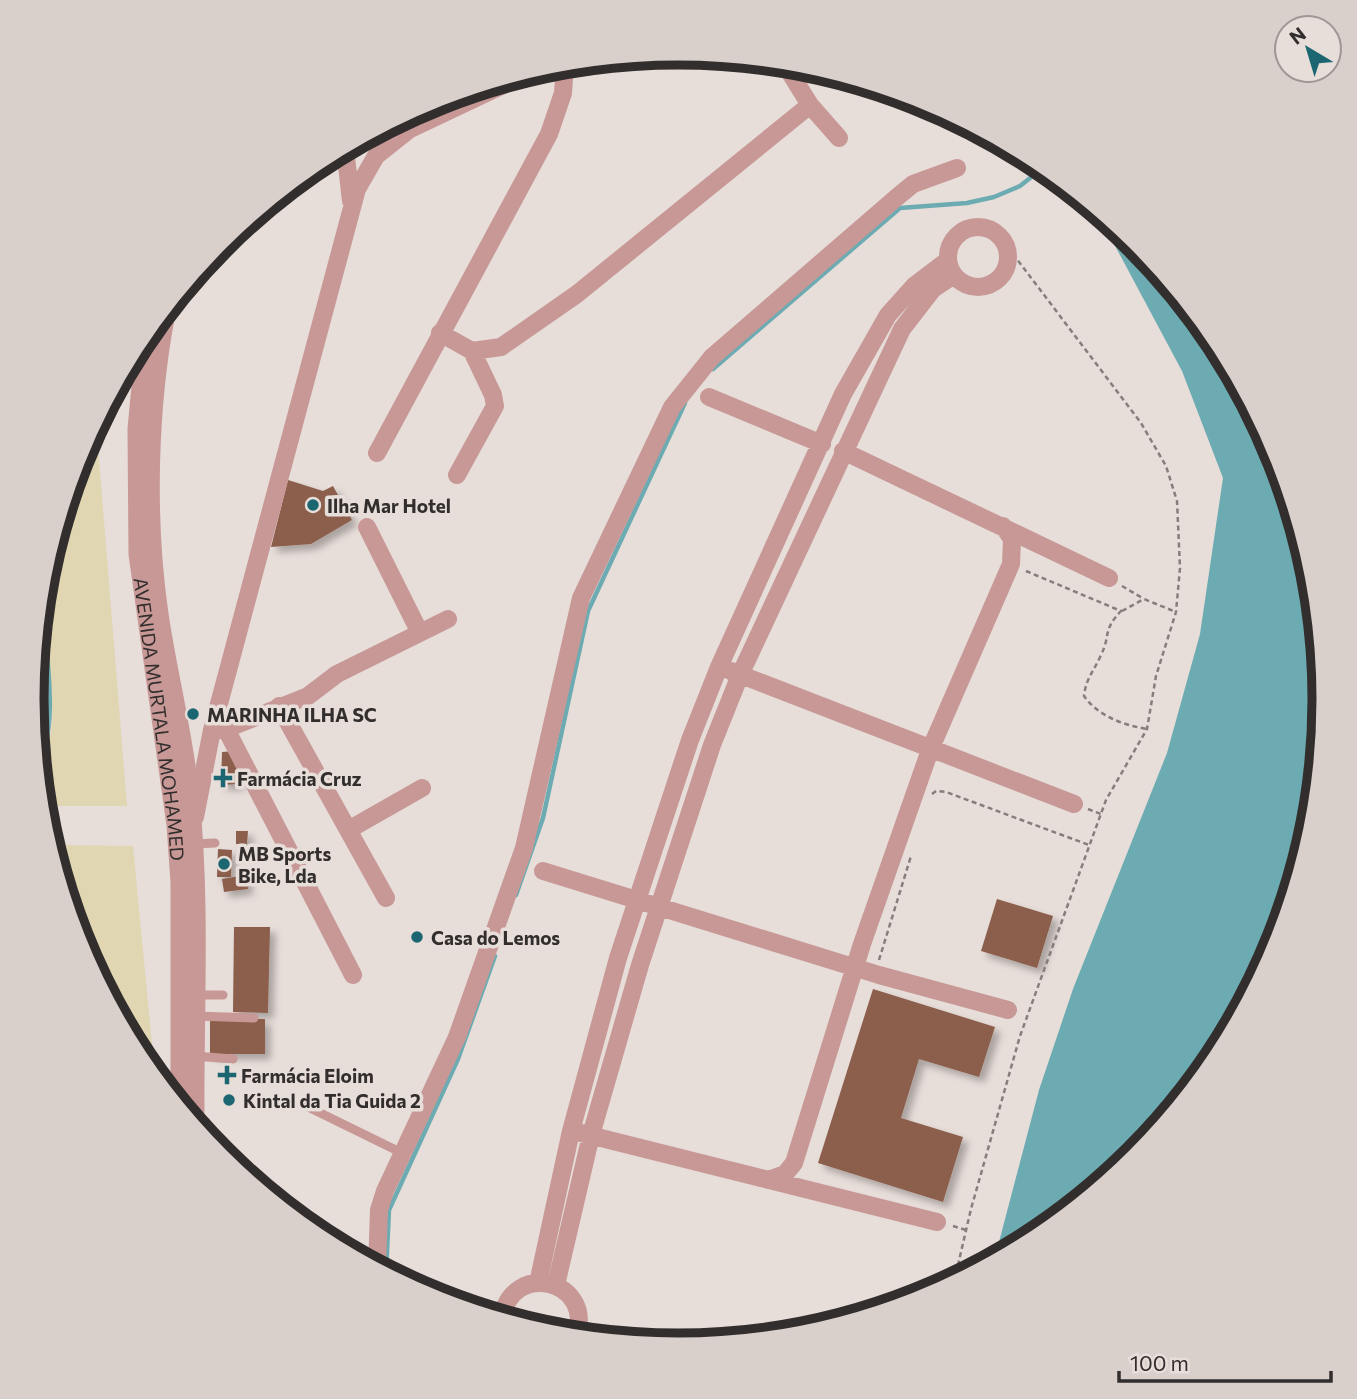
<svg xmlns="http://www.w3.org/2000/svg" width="1357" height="1399" font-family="Commissioner,sans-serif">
<defs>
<filter id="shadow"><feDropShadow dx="5.5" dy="5.5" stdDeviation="3.5" flood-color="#0004"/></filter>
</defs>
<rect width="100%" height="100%" fill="#e7ddd9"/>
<path fill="#e0d6b1" d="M96,422L127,806H42L38,763C71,727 35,622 44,574C52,531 76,461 96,422Z
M50,845L133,846L155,1076L140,1059L81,947Z"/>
<path fill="#6cabb1" d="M1101,213L1136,242L1217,340L1276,452L1313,574L1317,609L1325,700L1313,826L1276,947L1216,1059L1136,1157L1038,1238L994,1261L1039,1090L1073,989L1167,753L1200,634L1223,478L1182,371L1104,225Z
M42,598C47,636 64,735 38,763L32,699Z"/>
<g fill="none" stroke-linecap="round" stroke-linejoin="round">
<path stroke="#6cabb1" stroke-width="4.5" d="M713,369L900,208L967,203L994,197L1020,186L1044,167
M516,895L543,818L588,611L685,403
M386,1273L389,1210L458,1059L495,956"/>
</g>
<path fill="#8b5e4c" filter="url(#shadow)" d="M288,480L323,491L333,486L352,520L311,544L271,547Z
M235,751L240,784L221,785L222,752Z
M236,831H248L247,844H236Z
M218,849L232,850L231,877H217Z
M246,875L248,889L224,892L222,879Z
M997,899L1053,916L1037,968L981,951Z
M234,927H270L268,1013L233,1012Z
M873,989L995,1027L979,1077L919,1059L901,1118L963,1137L943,1202L818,1163Z
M210,1018L265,1019V1054H210Z"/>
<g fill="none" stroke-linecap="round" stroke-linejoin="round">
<path stroke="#857f7c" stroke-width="2.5" stroke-dasharray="5 3.5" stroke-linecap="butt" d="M1026,571L1121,611C1102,631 1111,635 1101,655C1094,671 1086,678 1084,696C1098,716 1123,725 1147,729
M1122,586L1144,599
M1122,611L1144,599L1176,612
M932,794L936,791L946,792L1089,845
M1088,809L1101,814
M879,960L911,856
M953,1226L966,1230
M954,1282L971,1209L1020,1036L1106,800L1147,729L1156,676L1176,612L1180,568L1177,501L1166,466L1141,423L1007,246"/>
<path stroke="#c79896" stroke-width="9" d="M193,844L215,843
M195,995H223
M196,1016L254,1018
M194,1056L233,1059
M302,1104L402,1153"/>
<path stroke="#c79896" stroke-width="18" d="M784,63L810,105L839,138
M345,148L351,201
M948 257a30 30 0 1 1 60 0a30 30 0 1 1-60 0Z
M440,333L472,351L501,347L577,294L810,105
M709,397L822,444
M843,451L1109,578
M377,453L549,134L563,93L565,64
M457,475L495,406L493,395L472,351
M367,527L420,633
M731,671L1074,804
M279,706L386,898
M226,729L353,975
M216,730L226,729L308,696L337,674L448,619
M195,817L212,730L357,189L376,156L410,129L535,70
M350,829L422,788
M543,871L879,975L1008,1010
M581,1133L937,1222
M769,1180L785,1174L794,1163L862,944L930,750L1011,564L1012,539L1003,526
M377,1268L379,1210L385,1191L457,1037L524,848L581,598L672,407L712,357L896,198L913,184L957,168
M538,1283L571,1131L618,958L690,740L719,667L843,394L888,315L914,286L948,260
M556,1285L591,1135L640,965L712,745L740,675L902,329L933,289L954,275
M472,1310L503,1311
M502,1319C510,1260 595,1279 576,1336"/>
<g stroke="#c79896" stroke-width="19">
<path d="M167,308C148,403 145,518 159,614C168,675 184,736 190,797C201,906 194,1017 195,1126"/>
<path id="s1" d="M146,333L137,429L138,554L176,825L180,882V1107"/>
</g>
</g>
<g fill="#1c6672" stroke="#e7ddd9" stroke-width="2.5">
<circle cx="313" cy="505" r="7"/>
<circle cx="193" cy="714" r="7"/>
<path d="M219.5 767.5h7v7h7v7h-7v7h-7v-7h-7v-7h7z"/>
<circle cx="224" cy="864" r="7"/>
<circle cx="417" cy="937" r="7"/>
<path d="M223.5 1064.5h7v7h7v7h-7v7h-7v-7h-7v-7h7z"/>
<circle cx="229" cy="1100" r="7"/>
</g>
<g text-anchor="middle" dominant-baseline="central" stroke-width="7" stroke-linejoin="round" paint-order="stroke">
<g font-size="19" font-weight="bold" fill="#322e2d" stroke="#e7ddd9" text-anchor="start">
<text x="327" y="505">Ilha Mar Hotel</text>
<text x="207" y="714">MARINHA ILHA SC</text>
<text x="237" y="778">Farmácia Cruz</text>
<text x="238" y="853">MB Sports<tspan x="238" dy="22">Bike, Lda</tspan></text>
<text x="431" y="937">Casa do Lemos</text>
<text x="241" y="1075">Farmácia Eloim</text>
<text x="243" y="1100">Kintal da Tia Guida 2</text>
</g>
<g font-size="19" fill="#322e2d" stroke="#e7ddd9">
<text stroke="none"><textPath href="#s1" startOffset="388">AVENIDA MURTALA MOHAMED</textPath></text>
</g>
</g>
<path d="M0 0H1357V1399H0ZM44 699a634 634 0 1 1 1268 0a634 634 0 1 1-1268 0Z" fill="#d9cfcb" fill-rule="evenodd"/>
<path fill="none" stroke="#322e2d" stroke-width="9" d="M44 699a634 634 0 1 1 1268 0a634 634 0 1 1-1268 0Z"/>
<g transform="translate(1308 49) rotate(322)"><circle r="33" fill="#e7ddd9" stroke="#9f9794" stroke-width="2"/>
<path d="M0-5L12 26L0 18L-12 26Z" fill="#1c6672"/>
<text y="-10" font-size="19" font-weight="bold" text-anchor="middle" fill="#322e2d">N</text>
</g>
<path d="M1119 1371v10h212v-10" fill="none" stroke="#322e2d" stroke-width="3.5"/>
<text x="1130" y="1371" font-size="21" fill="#322e2d" stroke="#e7ddd9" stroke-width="5" paint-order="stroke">100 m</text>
</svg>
